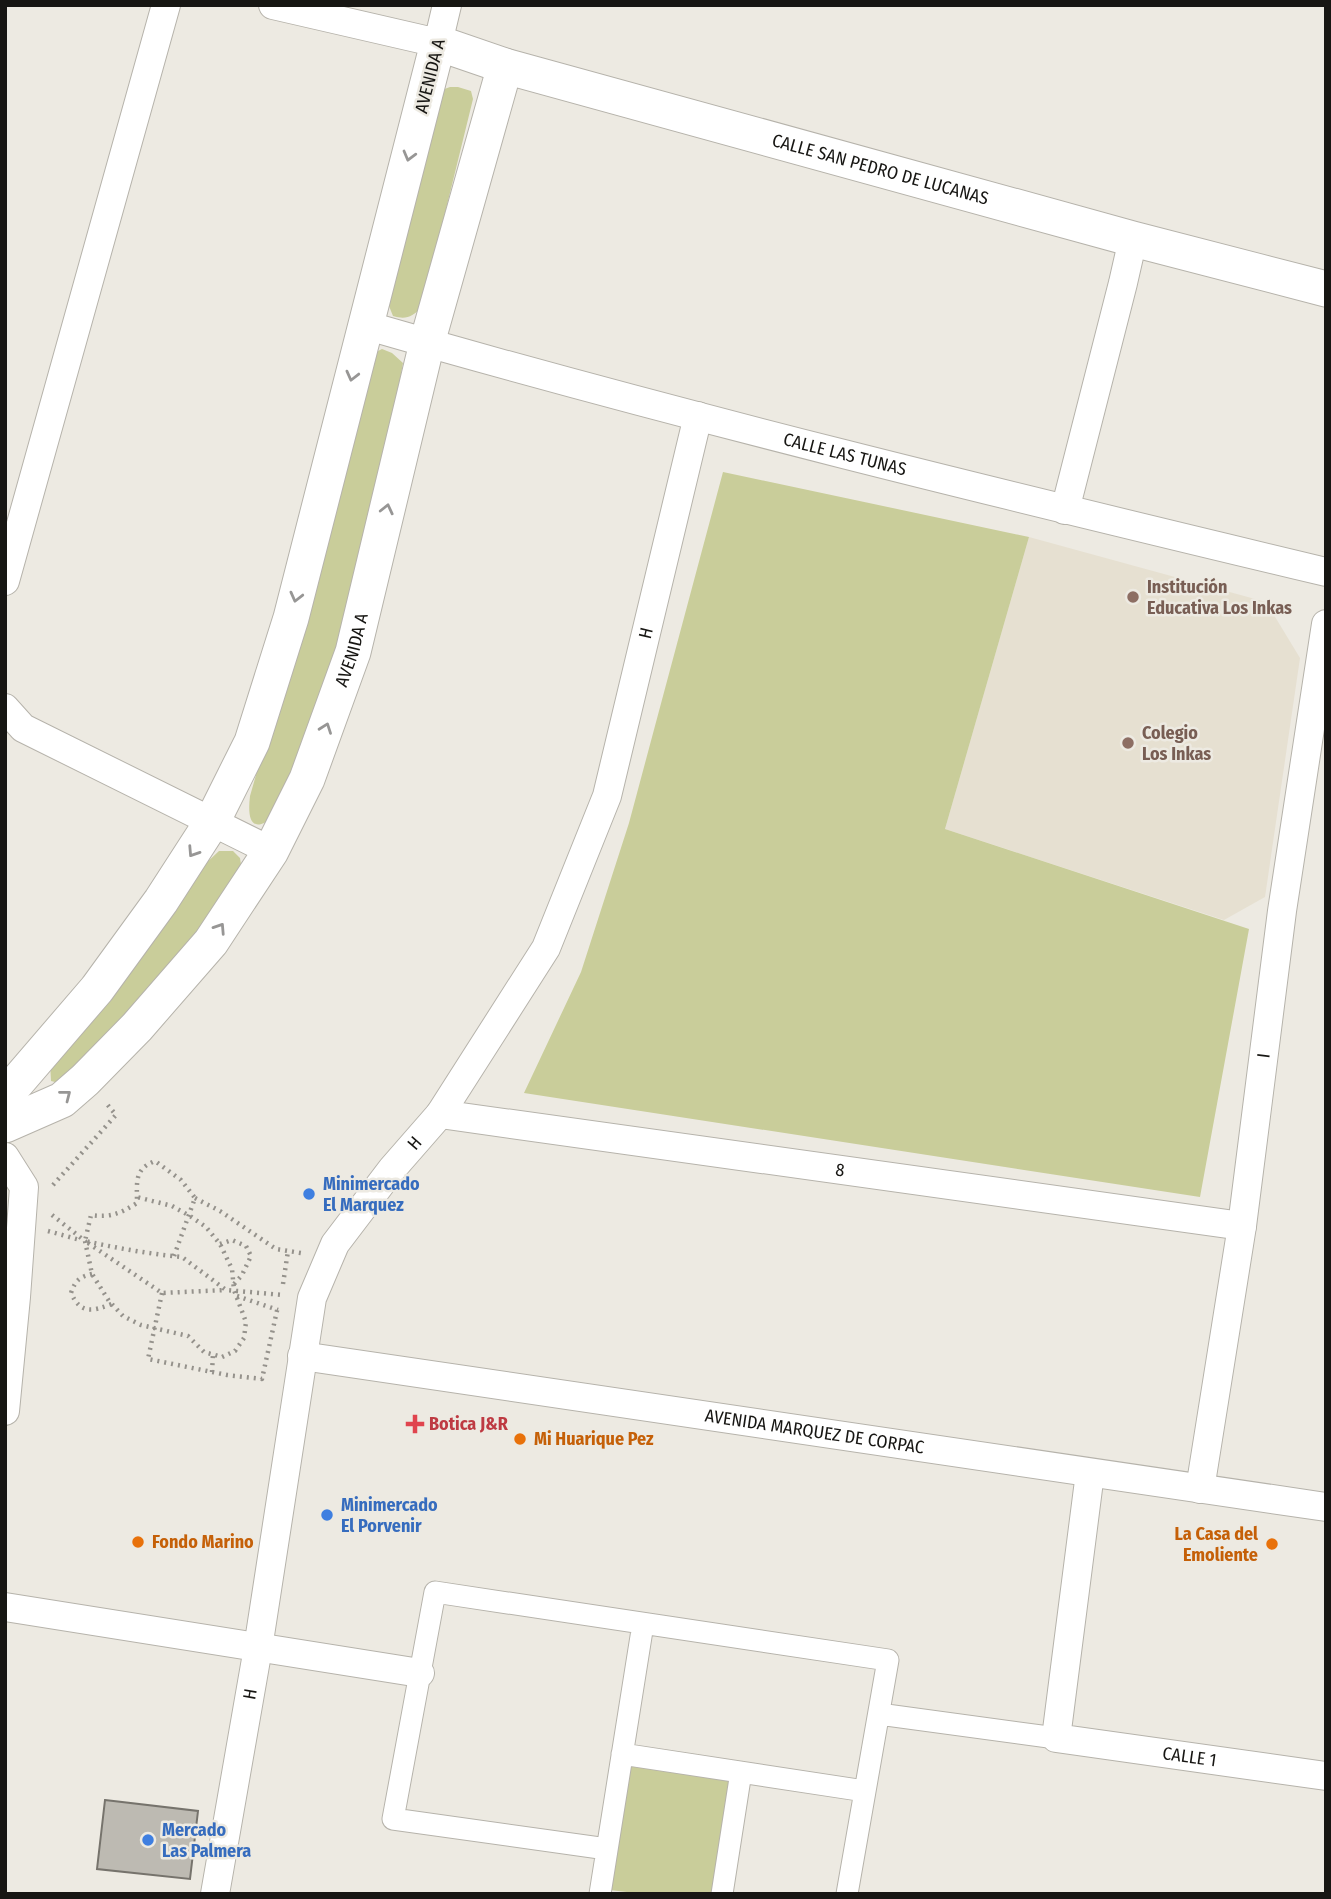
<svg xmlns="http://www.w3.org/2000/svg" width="1331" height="1899" font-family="'Fira Sans Condensed',sans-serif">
<rect width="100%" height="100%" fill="#edeae2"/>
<path fill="#e6e0d1" d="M1029,537L1266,602L1300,658L1265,897L1224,920L945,829Z"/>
<path fill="#c9cd9a" d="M450,87H458L471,91L473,99L422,307C412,317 406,320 393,316L389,306L439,91Z
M382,349L392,353L403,363L400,380L326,696L276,815C252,835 247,821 250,796L290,656L370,355Z
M723,472L1029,537L945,829L1249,929L1200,1197L524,1093L581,972L629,823Z
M219,851H233L240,858L242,871L167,973L67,1085L51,1081L50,1062L203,866Z
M622,1754L741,1772L722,1894H644L601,1889Z"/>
<path fill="#bdbab2" stroke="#76736c" stroke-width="2" d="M105,1800L198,1811L190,1879L97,1869Z"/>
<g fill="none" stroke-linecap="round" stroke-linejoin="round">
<defs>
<path id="pedestrian" d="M879,1714L1056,1738
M622,1754L865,1791
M607,1849L393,1819L435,1592L888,1660L847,1894
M600,1894L643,1624
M722,1894L741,1772"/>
<g id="minor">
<path d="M273,5L438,43L447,5"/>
<path id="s1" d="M365,325C683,417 1004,495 1326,572"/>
<path d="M1065,510L1123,283L1133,239"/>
<path d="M5,581L166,5"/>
<path d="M5,708L23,728L271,851"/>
<path id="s2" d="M440,1114L1242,1226"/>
<path d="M5,1157L24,1187L16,1297L5,1411"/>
<path id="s3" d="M302,1356L1326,1507"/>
<path id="s4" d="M1090,1473L1056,1738L1326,1776"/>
<path id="s5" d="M1200,1489L1242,1226L1282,911L1326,624"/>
<path d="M5,1607L420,1673"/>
<path id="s6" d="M215,1894L258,1648L312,1298L335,1244L392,1169L440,1114L546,948L607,796L698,416"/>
</g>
<g id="tertiary">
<path id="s7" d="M5,1096L97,989L161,901L212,822L252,742L291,618L438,43L505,66L1133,239L1326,289"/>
<path id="s8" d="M5,1125L62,1100L85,1080L137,1027L211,942L271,851L307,779L353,652L427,343L505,66"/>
</g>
</defs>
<use href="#pedestrian" stroke="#b6b3ab" stroke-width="23"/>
<use href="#minor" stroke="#b6b3ab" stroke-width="30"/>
<use href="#tertiary" stroke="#b6b3ab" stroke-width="37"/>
<path stroke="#95928c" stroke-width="4.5" stroke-dasharray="2 5" stroke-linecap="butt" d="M53,1185L116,1115L106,1103
M195,1198L220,1211L276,1249L301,1253
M52,1215L85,1241L92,1274L109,1301L123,1316L141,1325L188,1336L204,1352L222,1357L235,1351L244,1338L246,1322L234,1290L232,1269L220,1244L206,1227L190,1216L172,1206L137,1197
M48,1231L80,1240
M88,1243L162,1293L226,1290
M220,1244L232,1240L246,1246L251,1256L242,1275L234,1284
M174,1256L195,1198L181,1180L155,1161C134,1169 137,1182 137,1203C121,1213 111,1218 91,1215L85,1241C117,1248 149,1254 182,1257L226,1290L283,1295
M92,1274C79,1277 75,1281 71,1293C81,1315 93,1311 112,1304
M283,1284L288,1251
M162,1293L148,1359L227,1375L262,1379L278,1306
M237,1296L278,1310
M212,1372L213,1354"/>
<use href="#pedestrian" stroke="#fff" stroke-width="21"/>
<use href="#minor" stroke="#fff" stroke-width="28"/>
<use href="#tertiary" stroke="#fff" stroke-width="35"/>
</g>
<defs><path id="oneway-chevron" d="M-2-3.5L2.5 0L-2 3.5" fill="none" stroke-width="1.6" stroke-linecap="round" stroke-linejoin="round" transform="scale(1.75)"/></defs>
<g stroke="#979695">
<use href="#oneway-chevron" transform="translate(409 156) rotate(105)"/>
<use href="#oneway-chevron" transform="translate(352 376) rotate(104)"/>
<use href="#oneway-chevron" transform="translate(387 509) rotate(-77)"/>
<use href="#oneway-chevron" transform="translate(296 597) rotate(104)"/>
<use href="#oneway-chevron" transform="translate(326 728) rotate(-70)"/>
<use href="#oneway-chevron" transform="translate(193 852) rotate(123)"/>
<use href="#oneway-chevron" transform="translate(220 928) rotate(-57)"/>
<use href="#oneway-chevron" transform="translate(66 1095) rotate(-38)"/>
</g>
<g fill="#8d6e63" stroke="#edeae2" stroke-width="2.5">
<circle cx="1133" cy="597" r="7"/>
<circle cx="1128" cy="743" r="7"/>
</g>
<g fill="#3f7fe0" stroke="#edeae2" stroke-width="2.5">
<circle cx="309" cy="1194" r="7"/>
<circle cx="327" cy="1515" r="7"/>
<circle cx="148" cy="1840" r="7"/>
</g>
<path fill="#e0444e" stroke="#edeae2" stroke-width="2.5" d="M411.5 1413.5h7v7h7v7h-7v7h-7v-7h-7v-7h7z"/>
<g fill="#e8710a" stroke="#edeae2" stroke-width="2.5">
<circle cx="520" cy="1439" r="7"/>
<circle cx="138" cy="1542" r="7"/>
<circle cx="1272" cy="1544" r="7"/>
</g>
<g text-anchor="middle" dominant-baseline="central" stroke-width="5" stroke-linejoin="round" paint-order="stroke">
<g font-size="18" fill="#171613" stroke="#edeae2">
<text transform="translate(430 76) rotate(-76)">AVENIDA A</text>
<text stroke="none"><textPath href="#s7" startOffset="1617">CALLE SAN PEDRO DE LUCANAS</textPath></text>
<text stroke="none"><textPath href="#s1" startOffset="497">CALLE LAS TUNAS</textPath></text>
<text stroke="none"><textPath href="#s6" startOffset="1358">H</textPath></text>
<text stroke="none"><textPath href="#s8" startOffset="606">AVENIDA A</textPath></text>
<text stroke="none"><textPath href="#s5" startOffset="438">I</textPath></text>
<text stroke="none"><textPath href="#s6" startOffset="791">H</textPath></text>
<text stroke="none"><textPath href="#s2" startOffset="404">8</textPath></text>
<text stroke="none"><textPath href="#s3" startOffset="518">AVENIDA MARQUEZ DE CORPAC</textPath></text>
<text stroke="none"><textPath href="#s6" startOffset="203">H</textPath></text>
<text stroke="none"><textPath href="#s4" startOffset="402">CALLE 1</textPath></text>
</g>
<g font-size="18" font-weight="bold" fill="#785e54" stroke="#edeae2" text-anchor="start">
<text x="1147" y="587">Institución<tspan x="1147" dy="21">Educativa Los Inkas</tspan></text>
<text x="1142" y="733">Colegio<tspan x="1142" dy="21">Los Inkas</tspan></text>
</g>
<g font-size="18" font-weight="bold" fill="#366cbe" stroke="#edeae2" text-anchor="start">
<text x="323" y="1184">Minimercado<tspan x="323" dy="21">El Marquez</tspan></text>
<text x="341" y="1505">Minimercado<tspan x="341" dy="21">El Porvenir</tspan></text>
<text x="162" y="1830">Mercado<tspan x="162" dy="21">Las Palmera</tspan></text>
</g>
<g font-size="18" font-weight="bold" fill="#be3a42" stroke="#edeae2" text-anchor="start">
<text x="429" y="1424">Botica J&amp;R</text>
</g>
<g font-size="18" font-weight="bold" fill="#c56008" stroke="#edeae2" text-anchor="start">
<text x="534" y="1439">Mi Huarique Pez</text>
<text x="1258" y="1534" text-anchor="end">La Casa del<tspan x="1258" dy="21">Emoliente</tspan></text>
<text x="152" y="1542">Fondo Marino</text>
</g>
</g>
<rect width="1331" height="1899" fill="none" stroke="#171613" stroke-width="14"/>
</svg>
